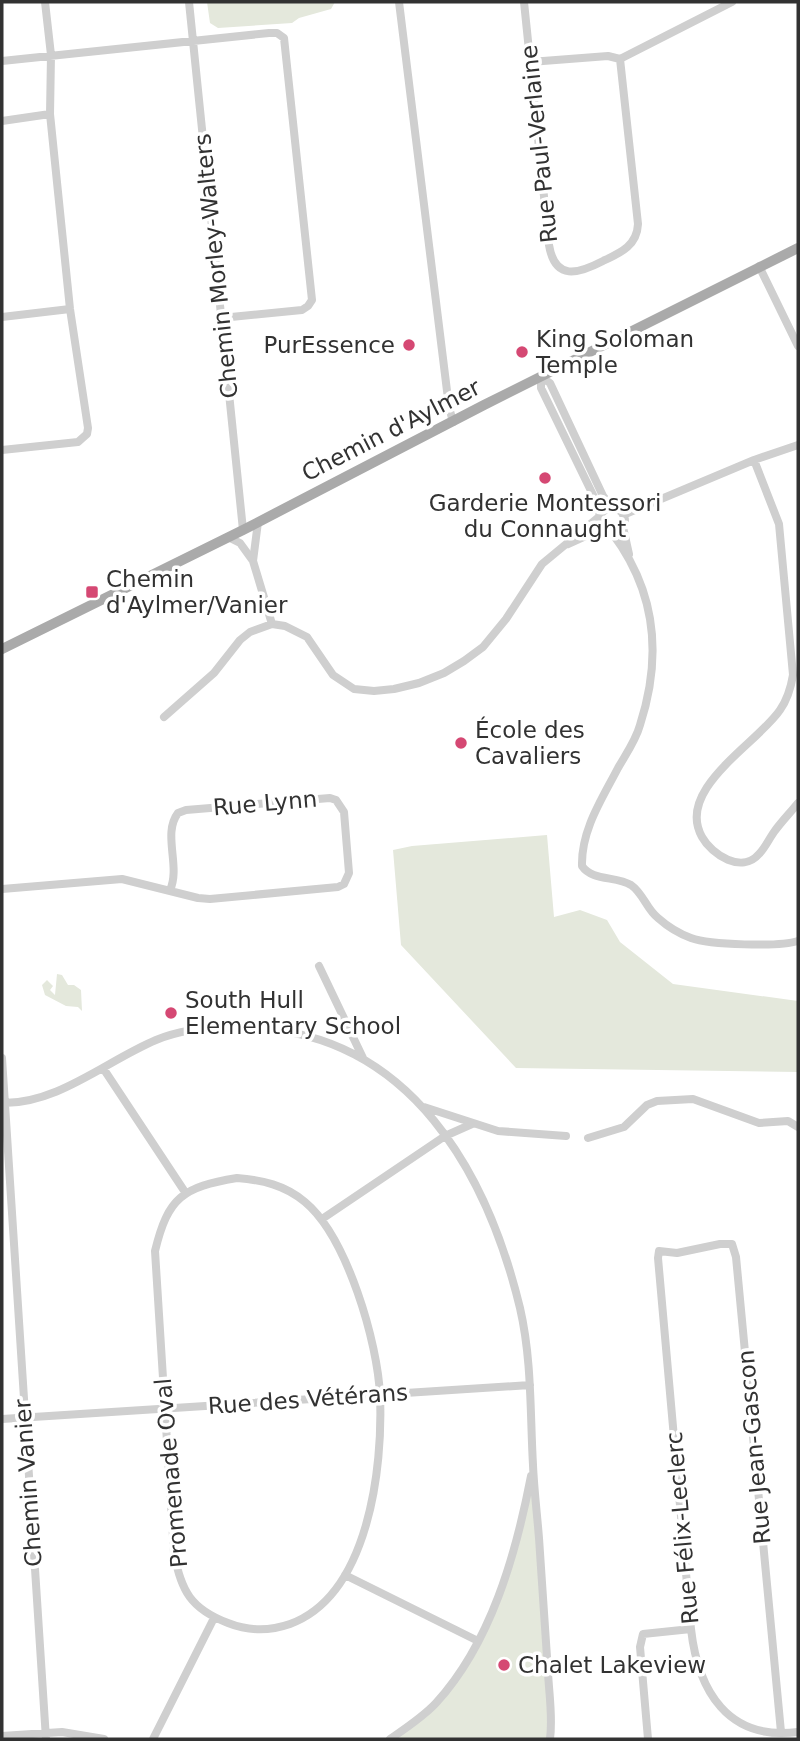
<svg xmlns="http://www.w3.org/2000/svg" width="800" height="1741" font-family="'DejaVu Sans',sans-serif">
<rect width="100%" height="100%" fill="#fff"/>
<path fill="#e4e8dc" d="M207,2H335L331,9L299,18L292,23L218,28L210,23Z
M547,835L554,917L580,910L607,920L620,942L673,984L798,1001V1072L516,1068L401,945L393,850L412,846Z
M57,974L62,975L68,985H74L81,990L82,1011L78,1007L66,1006L45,995L42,985L47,980L53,986L50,990L55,995Z
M533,1466L550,1739H390L426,1713L466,1663L504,1580Z"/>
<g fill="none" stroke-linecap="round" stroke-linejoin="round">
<path stroke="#cfcfcf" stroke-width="8" d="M189,2L243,530
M399,2L449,407L453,422
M524,2L549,245C555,281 578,274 603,261C620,253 637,246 638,224L620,59
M2,61L269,33H277L284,38L312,300L308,306L302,310L221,318
M530,62L608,56L620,59L732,2
M2,121L50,114
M759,266L798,346
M2,317L70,309
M541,377V388L595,499L600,516
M541,377L550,383L603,496L612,508
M2,450L78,442L87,434L88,428L70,309L50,114L51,55L45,2
M754,460L779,524L793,675C791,687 787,700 780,710C757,744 675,789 702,837C712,855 742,874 759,854C765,848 769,839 774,832C781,822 790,813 798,803
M599 521a13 13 0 1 1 26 0a13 13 0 1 1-26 0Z
M623,515L754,460L798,445
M258,522L253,561L272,624
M623,527L629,554
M612,533C656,591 662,657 640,725C636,740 626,754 618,768C602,799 581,830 582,866C592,881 616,876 631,885C643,893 647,910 658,918C667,926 680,934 691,938C710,945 779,947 798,941
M228,537L240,543L253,561
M568,544L590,534L608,533
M164,717L214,673L240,640L250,632L272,624L285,626L307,637L333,675L354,689L374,691L394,689L419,683L444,673L464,661L483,647L506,619L542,564L600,516
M2,889L122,879L198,898L210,899L338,887L344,884L349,873L344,812L336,800L330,798L186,810L178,813C162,834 181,866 170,890
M319,966L363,1058
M2,1058L46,1739
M103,1068L185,1192
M2,1103C58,1104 106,1061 156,1040C187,1027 223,1026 256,1028C411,1037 487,1172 520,1308C532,1360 530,1413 533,1465C534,1489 537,1513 539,1538C542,1582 545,1627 548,1672C549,1694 553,1717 550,1739
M424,1107L498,1131L566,1136
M588,1138L624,1127L647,1105L657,1101L693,1099L759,1123L788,1121L798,1127
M237,1178C262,1180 285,1185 305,1202C347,1237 378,1343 380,1396C383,1467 369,1595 290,1624C270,1631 248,1631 228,1623C191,1609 181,1591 174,1553L155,1251C168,1197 183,1187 237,1178Z
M322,1219L445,1136L472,1124
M2,1419L530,1385
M345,1575L478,1641
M781,1732L736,1257L732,1244H720L677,1253L659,1251L658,1258L691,1629C698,1691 728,1741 798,1732
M2,1736L62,1732L104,1739
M153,1739L214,1618
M390,1739C406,1728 423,1717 436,1703C491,1643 516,1554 531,1476
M648,1739L640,1647L643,1634L691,1629"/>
<path stroke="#aaa" stroke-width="10" d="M2,649L243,530L484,405L798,248"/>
</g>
<g fill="#d54873" stroke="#fff" stroke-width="2.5">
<circle cx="409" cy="345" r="7"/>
<circle cx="522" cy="352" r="7"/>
<circle cx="545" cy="478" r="7"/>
<rect x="85" y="585" width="14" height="14" rx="3.5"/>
<circle cx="461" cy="743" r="7"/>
<circle cx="171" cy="1013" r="7"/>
<circle cx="504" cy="1665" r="7"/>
</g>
<g text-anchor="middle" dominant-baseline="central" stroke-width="7" stroke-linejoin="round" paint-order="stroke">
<g font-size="23" fill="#323232" stroke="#fff">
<text transform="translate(539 144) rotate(-96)">Rue Paul-Verlaine</text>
<text transform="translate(216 266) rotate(-96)">Chemin Morley-Walters</text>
<text transform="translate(391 430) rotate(-27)">Chemin d'Aylmer</text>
<text transform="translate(265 803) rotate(-5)">Rue Lynn</text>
<text transform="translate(308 1399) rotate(-4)">Rue des Vétérans</text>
<text transform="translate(754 1447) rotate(-95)">Rue Jean-Gascon</text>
<text transform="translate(171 1473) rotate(-95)">Promenade Oval</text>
<text transform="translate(28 1483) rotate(-94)">Chemin Vanier</text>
<text transform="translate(682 1528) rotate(-95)">Rue Félix-Leclerc</text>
</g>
<g font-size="23" fill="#323232" stroke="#fff" text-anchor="start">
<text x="536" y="339">King Soloman<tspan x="536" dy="26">Temple</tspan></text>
<text x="395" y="345" text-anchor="end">PurEssence</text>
<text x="545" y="503" text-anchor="middle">Garderie Montessori<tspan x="545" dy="26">du Connaught</tspan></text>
<text x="106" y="579">Chemin<tspan x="106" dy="26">d'Aylmer/Vanier</tspan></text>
<text x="475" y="730">École des<tspan x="475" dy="26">Cavaliers</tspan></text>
<text x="185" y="1000">South Hull<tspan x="185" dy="26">Elementary School</tspan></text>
<text x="518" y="1665">Chalet Lakeview</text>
</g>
</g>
<rect width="800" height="1741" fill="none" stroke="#323232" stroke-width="7"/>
</svg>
